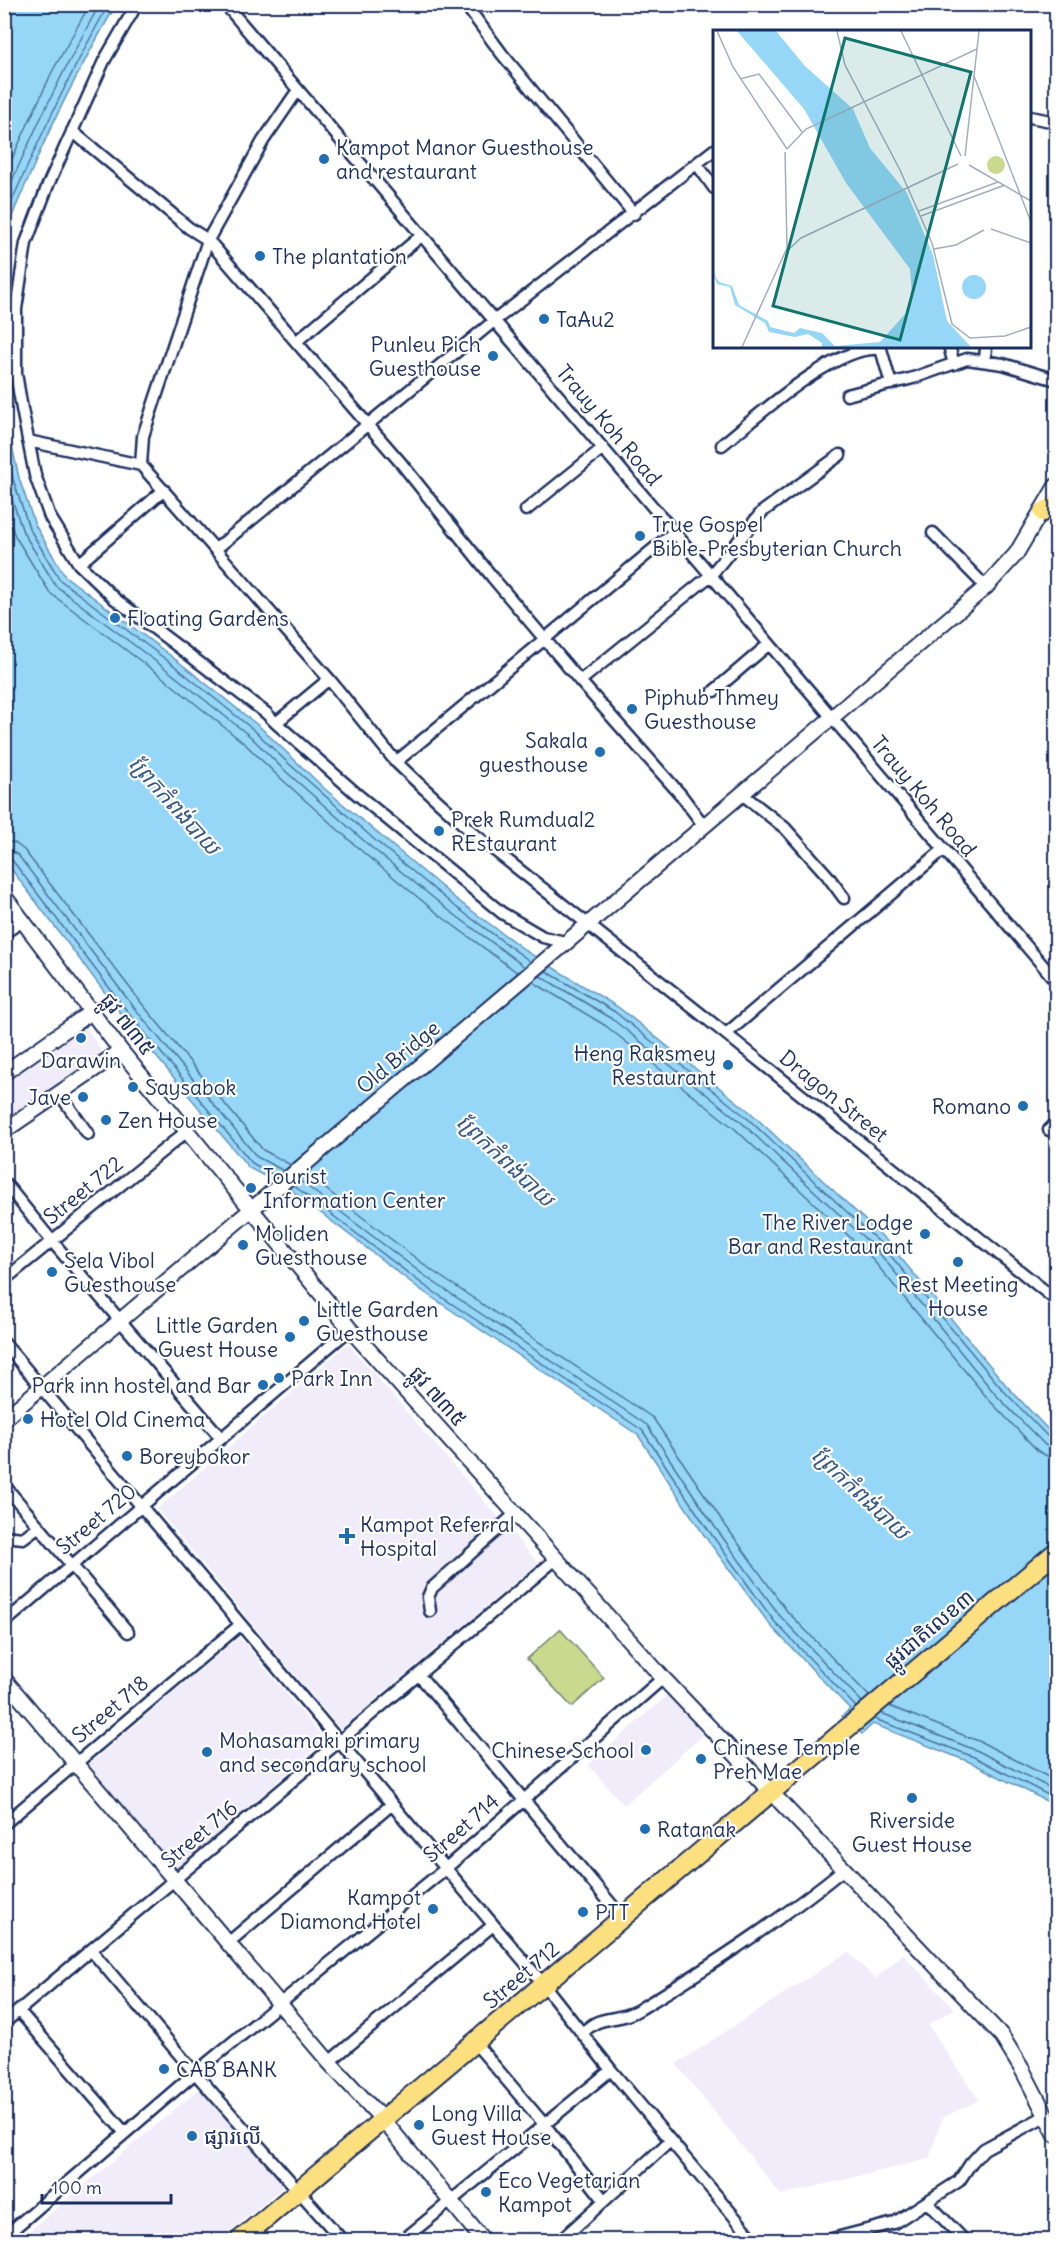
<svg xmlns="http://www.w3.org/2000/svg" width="1061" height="2245" font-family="Delius,'Noto Sans Khmer',sans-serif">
<rect width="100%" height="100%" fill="#fff"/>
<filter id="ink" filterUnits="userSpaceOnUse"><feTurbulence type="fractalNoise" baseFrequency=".0167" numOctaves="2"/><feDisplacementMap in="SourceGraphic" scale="12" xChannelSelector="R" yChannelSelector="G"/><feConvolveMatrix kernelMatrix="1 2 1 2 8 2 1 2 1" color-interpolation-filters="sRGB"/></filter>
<g filter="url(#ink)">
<path fill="#f0ecfa" d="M85,1025L104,1055L5,1123V1081Z
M348,1344L538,1563L340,1729L157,1509Z
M239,1637L325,1740L176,1869L89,1764Z
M668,1695L703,1735L624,1805L588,1765Z
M848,1952L875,1979L903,1954L954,2009L928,2025L979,2100L942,2118L929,2159L781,2195L676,2064Z
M200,2088L285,2185L220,2240H19Z"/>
<path fill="#c9da8e" stroke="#728476" stroke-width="1.5" d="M560,1629L604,1678L572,1707L527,1659Z"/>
<path fill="#96d7f8" stroke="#6594ba" stroke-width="1.5" d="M5,4L116,5C84,60 54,117 29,177C20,198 9,219 5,241Z
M4,409L19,478L35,525L65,576L179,662L260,727L325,789L456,899L529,953L618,1007L750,1112L885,1239L1006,1385L1056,1438V1806L972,1763L873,1724L862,1734L842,1716L850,1709L770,1625L704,1535L638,1435L421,1290L291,1190L249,1168L125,1019L5,861Z"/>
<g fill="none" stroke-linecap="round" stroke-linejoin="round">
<path stroke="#4c729c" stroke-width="1.5" d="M4,176L52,72L90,4
M4,199C33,132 64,68 100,4
M4,219C36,145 69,74 109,4
M4,438L13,479L29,528L60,580L176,667L256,732L287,762L376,841L452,904L531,962
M4,475L23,532L56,586L171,673L251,737L282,768L371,847L447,909L525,967
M4,506L15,536L50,593L166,680L245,744L276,774L365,854L442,917L518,973
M4,841L15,843L24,850L143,1005L263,1150L291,1165
M4,850L11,851L18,855L136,1010L257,1157L284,1171
M4,858L12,860L130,1015L252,1163L277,1177
M546,971L615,1012L746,1117L880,1243L1002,1389L1050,1439L1056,1441
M540,976L611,1018L741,1122L875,1248L996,1395L1045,1445L1056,1449
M533,982L606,1026L735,1129L868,1254L989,1400L1038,1451L1047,1456L1056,1458
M306,1174L434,1272L653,1418L723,1522L787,1611L869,1696
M299,1180L429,1279L647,1425L715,1527L780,1616L862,1702
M293,1185L425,1286L642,1430L709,1531L774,1621L856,1707
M889,1706L981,1742L1056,1781
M881,1713L978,1751L1056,1791
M875,1719L974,1757L1056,1799"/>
<defs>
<path id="street" d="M137,4L104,61L48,185L26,243L16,309V373L22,409L35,475L50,517L79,564L115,599L266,713L276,723L329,679
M225,4L1056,981
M465,4L502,54L634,214
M298,90L263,141L208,240L143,436L141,465L329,679L396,762L417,782L474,834L726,1034L1056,1300
M1030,117L1056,122
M72,131L189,228L208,240L401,463L493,578L580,681L681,795L704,826
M697,164L714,188
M297,341L421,236
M949,346L954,364
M985,361L986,346
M847,395L913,378L967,359L1003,364L1056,380
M28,441L141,465
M722,445C757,417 837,343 881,349L891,384
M526,510L603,448
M933,533L986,587
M217,548L494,321L714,150
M79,564L164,490
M580,681L711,575L762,512L840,455
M714,691L769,644
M276,723L358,795L502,913L543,937L565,942
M396,762L674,532
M742,794L785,828L827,875L844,898
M4,933L23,921
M726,1034L944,849
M59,1093L88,1134
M1049,1130L1056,1123
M4,1182L51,1240L221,1438
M4,1280L187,1131
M4,1343L544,1985L611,2070L754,2240
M4,1485L128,1632
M4,1536L23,1538L39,1526
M430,1611L428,1597L432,1588L515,1514
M4,1623L350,1329
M419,1675L622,1917
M4,1824L240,1625
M228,1943L391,1805
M91,1950L195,2073L342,2240
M19,2011L125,2133
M4,2023L556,1559
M582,2033C587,2029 594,2022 601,2021C615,2017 626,2018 640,2009C711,1966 781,1920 845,1868
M475,2043L544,2124L604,2200
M329,2062L492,1926
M928,2203L963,2239
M4,2237L195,2073L445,1869L663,1678
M403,2240L611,2070
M561,2240L670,2141
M828,2240L894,2223L959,2181L971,2163L984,2149L1047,2115"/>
<path id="secondary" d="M4,896L121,1051L350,1329L663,1678L1001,2035L1023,2071L1056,2135
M4,1073L91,1012
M4,1131L121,1051
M4,1419L986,587L1016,554L1056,486
M4,1679L329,2062L383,2120L483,2240"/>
<path id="highway" d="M1043,512L1056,506
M240,2240L1056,1552"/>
</defs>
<use href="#street" stroke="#1b2f5e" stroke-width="15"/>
<use href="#secondary" stroke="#1b2f5e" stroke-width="18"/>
<use href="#highway" stroke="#1b2f5e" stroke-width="22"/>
<use href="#street" stroke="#fff" stroke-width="10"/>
<use href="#secondary" stroke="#fff" stroke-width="14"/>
<use href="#highway" stroke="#fce080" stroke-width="18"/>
</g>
</g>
<g fill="#1f6fb2" stroke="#fff" stroke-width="2">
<circle cx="324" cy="159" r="6"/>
<circle cx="260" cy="256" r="6"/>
<circle cx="544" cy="319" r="6"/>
<circle cx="493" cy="356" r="6"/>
<circle cx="640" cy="536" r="6"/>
<circle cx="115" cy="618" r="6"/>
<circle cx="632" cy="709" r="6"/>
<circle cx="600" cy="752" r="6"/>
<circle cx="439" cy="831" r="6"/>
<circle cx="81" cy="1038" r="6"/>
<circle cx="728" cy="1065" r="6"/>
<circle cx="133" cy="1087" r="6"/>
<circle cx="83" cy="1097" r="6"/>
<circle cx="1023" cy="1106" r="6"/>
<circle cx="106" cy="1120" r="6"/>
<circle cx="251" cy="1188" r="6"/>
<circle cx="925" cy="1234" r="6"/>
<circle cx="243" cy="1245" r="6"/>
<circle cx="958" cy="1262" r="6"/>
<circle cx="52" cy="1272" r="6"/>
<circle cx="304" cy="1321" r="6"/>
<circle cx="290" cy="1337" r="6"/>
<circle cx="279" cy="1378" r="6"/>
<circle cx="263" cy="1385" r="6"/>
<circle cx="28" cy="1419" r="6"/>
<circle cx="127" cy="1456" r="6"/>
<path d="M344 1527h6v6h6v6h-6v6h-6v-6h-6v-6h6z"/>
<circle cx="646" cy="1750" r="6"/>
<circle cx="207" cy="1752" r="6"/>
<circle cx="701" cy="1759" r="6"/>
<circle cx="912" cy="1798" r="6"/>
<circle cx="645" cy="1829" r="6"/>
<circle cx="433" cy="1909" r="6"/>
<circle cx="583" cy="1912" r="6"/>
<circle cx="164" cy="2069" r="6"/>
<circle cx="419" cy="2125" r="6"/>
<circle cx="192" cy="2136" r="6"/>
<circle cx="486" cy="2192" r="6"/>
</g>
<g text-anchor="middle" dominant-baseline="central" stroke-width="4.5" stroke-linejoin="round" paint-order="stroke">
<g font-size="21" fill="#1b2f5e" stroke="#fff" text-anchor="start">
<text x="336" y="147">Kampot Manor Guesthouse<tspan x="336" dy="24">and restaurant</tspan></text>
<text x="272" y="256">The plantation</text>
<text x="556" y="319">TaAu2</text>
<text x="481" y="344" text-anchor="end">Punleu Pich<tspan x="481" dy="24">Guesthouse</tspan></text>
<text x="652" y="524">True Gospel<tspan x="652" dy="24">Bible-Presbyterian Church</tspan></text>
<text x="127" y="618">Floating Gardens</text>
<text x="644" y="697">Piphub Thmey<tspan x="644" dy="24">Guesthouse</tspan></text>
<text x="588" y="740" text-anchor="end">Sakala<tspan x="588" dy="24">guesthouse</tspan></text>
<text x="451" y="819">Prek Rumdual2<tspan x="451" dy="24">REstaurant</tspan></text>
<text x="716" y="1053" text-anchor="end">Heng Raksmey<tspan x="716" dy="24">Restaurant</tspan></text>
<text x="81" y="1060" text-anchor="middle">Darawin</text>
<text x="145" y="1087">Saysabok</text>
<text x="71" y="1097" text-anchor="end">Jave</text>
<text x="1011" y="1106" text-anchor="end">Romano</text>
<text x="118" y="1120">Zen House</text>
<text x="263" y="1176">Tourist<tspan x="263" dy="24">Information Center</tspan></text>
<text x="913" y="1222" text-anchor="end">The River Lodge<tspan x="913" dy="24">Bar and Restaurant</tspan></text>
<text x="255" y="1233">Moliden<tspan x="255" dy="24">Guesthouse</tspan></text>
<text x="64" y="1260">Sela Vibol<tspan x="64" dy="24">Guesthouse</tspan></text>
<text x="958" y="1284" text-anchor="middle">Rest Meeting<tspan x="958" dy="24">House</tspan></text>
<text x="316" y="1309">Little Garden<tspan x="316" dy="24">Guesthouse</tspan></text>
<text x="278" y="1325" text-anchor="end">Little Garden<tspan x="278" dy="24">Guest House</tspan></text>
<text x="291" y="1378">Park Inn</text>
<text x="251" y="1385" text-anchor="end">Park inn hostel and Bar</text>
<text x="40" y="1419">Hotel Old Cinema</text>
<text x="139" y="1456">Boreybokor</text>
<text x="360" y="1524">Kampot Referral<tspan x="360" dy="24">Hospital</tspan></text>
<text x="219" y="1740">Mohasamaki primary<tspan x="219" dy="24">and secondary school</tspan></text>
<text x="713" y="1747">Chinese Temple<tspan x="713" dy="24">Preh Mae</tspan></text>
<text x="634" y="1750" text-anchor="end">Chinese School</text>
<text x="912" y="1820" text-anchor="middle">Riverside<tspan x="912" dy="24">Guest House</tspan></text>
<text x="657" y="1829">Ratanak</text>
<text x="421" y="1897" text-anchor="end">Kampot<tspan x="421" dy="24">Diamond Hotel</tspan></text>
<text x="595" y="1912">PTT</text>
<text x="176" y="2069">CAB BANK</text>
<text x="431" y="2113">Long Villa<tspan x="431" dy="24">Guest House</tspan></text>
<text x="204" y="2136">ផ្សារលើ</text>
<text x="498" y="2180">Eco Vegetarian<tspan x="498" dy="24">Kampot</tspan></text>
</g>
<g font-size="21" fill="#1b2f5e" stroke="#fff">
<text transform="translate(609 425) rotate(50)">Trauy Koh Road</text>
<text transform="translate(924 796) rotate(50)">Trauy Koh Road</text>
<text transform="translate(128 1024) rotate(52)">ផ្លូវ ៧៣៥</text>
<text transform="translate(398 1057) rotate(-40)">Old Bridge</text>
<text transform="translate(834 1096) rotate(39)">Dragon Street</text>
<text transform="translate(83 1190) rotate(-39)">Street 722</text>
<text transform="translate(438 1396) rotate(48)">ផ្លូវ ៧៣៥</text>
<text transform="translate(96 1519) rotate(-40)">Street 720</text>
<text transform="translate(929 1629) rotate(-40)">ផ្លូវជាតិលេខ៣</text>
<text transform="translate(110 1709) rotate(-40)">Street 718</text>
<text transform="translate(461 1828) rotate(-41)">Street 714</text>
<text transform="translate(199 1834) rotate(-40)">Street 716</text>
<text transform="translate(521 1975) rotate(-40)">Street 712</text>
</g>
<g font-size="22" font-style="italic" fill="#3a5984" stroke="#fff">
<text transform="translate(175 805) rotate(48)">ព្រែកកំពង់បាយ</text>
<text transform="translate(506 1160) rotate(43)">ព្រែកកំពង់បាយ</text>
<text transform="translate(861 1493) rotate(43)">ព្រែកកំពង់បាយ</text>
</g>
</g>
<g transform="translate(713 30)">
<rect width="318" height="318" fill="#fff"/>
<path d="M274 135a9 9 0 1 1 18 0a9 9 0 1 1-18 0Z" fill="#c9da8e"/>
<path d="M24,1H63L92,36L140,79L157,118L194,163L220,225L234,291L258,317H109V313L95,304L82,307L56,302L52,293L22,275L17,257L4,254L0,242L6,252L19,256L26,275L55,291L57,297L81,303L87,298L109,303L122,316L167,312L193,283L199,265L197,239L133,153L91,79ZM249 257a12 12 0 1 1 24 0a12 12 0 1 1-24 0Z" fill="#96d7f8"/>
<path fill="none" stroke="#a4acbf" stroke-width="1.5" d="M4,1L20,37L74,119M124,1L132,35L187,140L219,213L239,294L257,308L292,306L318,297M188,1L248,126M261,46L318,192M27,49L46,44L89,102M74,119L93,99L264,19L266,1M252,126L264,19M256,135L318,171M206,181L285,152M208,186L292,155M278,199L318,213M221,219L243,215L271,200M74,221L88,208L245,134M29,317L74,218L72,122"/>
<path fill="#0f766e" fill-opacity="0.15" stroke="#0f766e" stroke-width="3" d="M132,8L258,42L187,310L60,276Z"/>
<rect width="318" height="318" fill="none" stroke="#1b2f5e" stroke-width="3"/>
</g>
<rect width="1061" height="2245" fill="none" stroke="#fff" stroke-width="24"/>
<rect x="12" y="12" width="1037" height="2221" fill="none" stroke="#1b2f5e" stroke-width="2" filter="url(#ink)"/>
<path d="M42 2194v9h129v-9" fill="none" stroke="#1b2f5e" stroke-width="3"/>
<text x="51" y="2194" font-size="18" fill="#1b2f5e" stroke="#ffffff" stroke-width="4.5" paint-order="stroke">100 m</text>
</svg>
